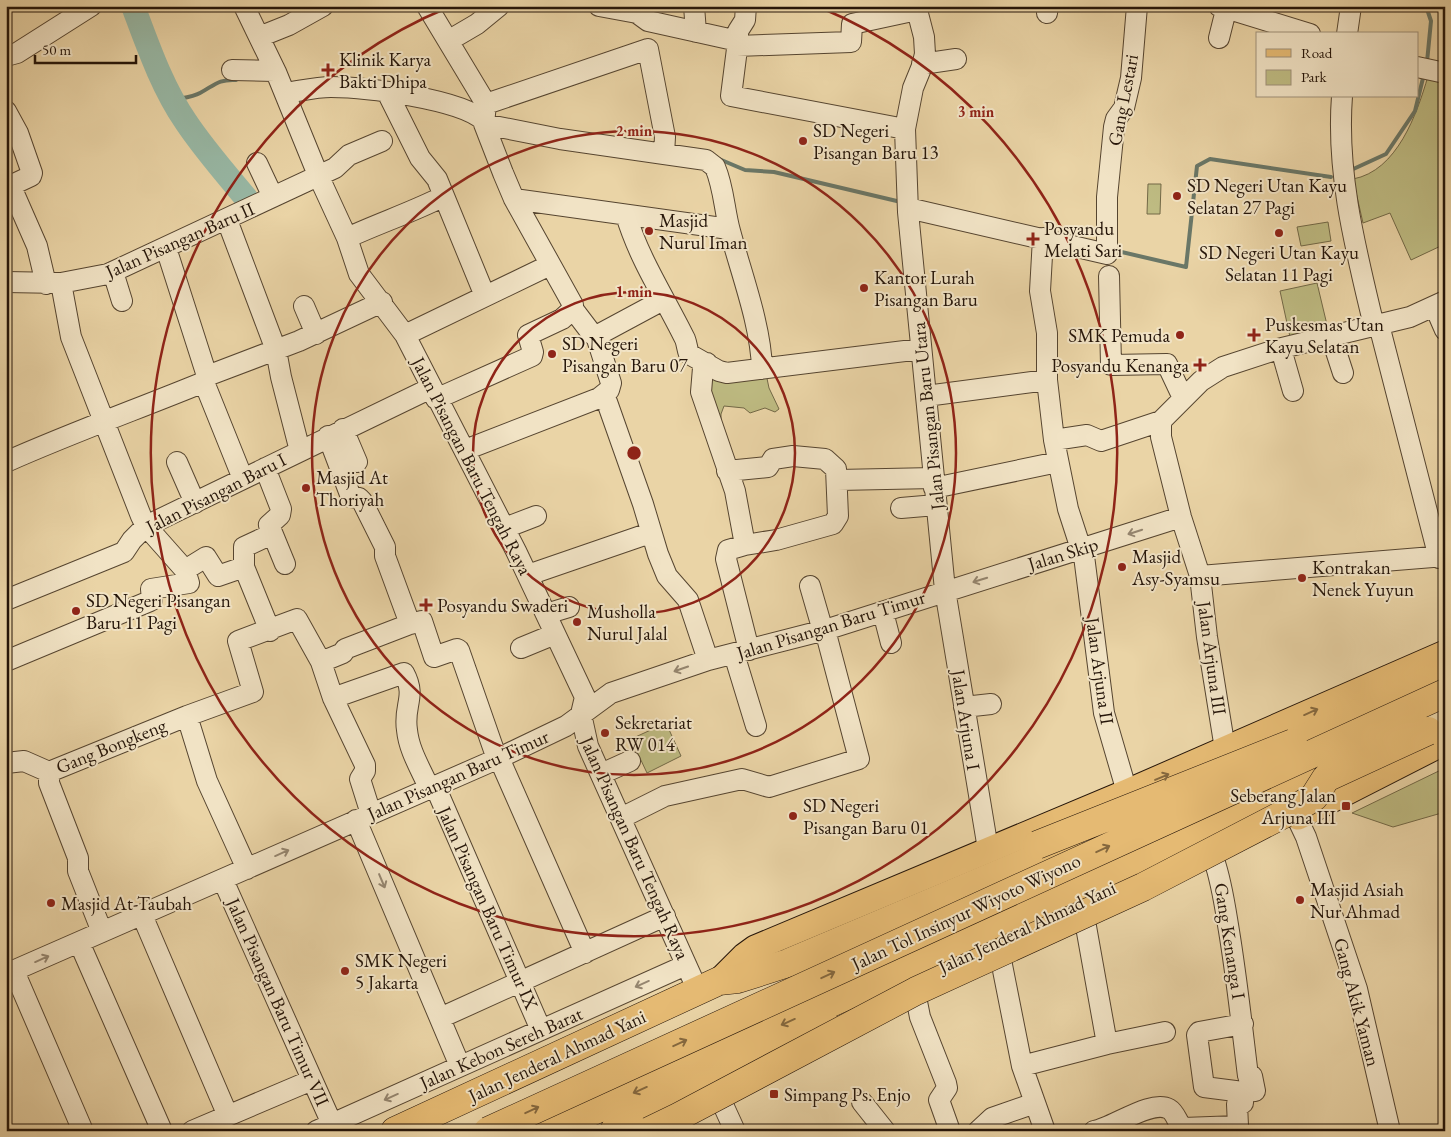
<svg xmlns="http://www.w3.org/2000/svg" width="1451" height="1137" font-family="'EB Garamond',serif">
<rect width="100%" height="100%" fill="#ead4a6"/>
<filter id="stains"><feTurbulence type="fractalNoise" baseFrequency=".004" numOctaves="4"/><feColorMatrix values="0 0 0 0 .2 0 0 0 0 .09 0 0 0 0 .02 0 0 0 .5 -.17"/></filter>
<radialGradient id="worn" r=".72"><stop offset=".6" stop-color="#630" stop-opacity="0"/><stop offset="1" stop-color="#630" stop-opacity=".3"/></radialGradient>
<path fill="#bebb82" stroke="#726846" d="M1428,76L1445,80V244L1411,260L1390,213L1363,223L1353,179C1397,171 1417,114 1428,76Z
M1148,184H1161L1160,214H1147Z
M1328,222L1331,241L1301,246L1297,227Z
M1317,283L1328,329L1290,337L1280,291Z
M765,369L769,388L779,409L775,412L765,408L750,413L744,408L724,406L721,414V429L709,385L708,372Z
M666,723L681,756L647,773L631,739Z
M1445,768V812L1393,827L1352,813Z"/>
<g fill="none" stroke-linecap="round" stroke-linejoin="round">
<path stroke="#6a7767" stroke-width="4" d="M1426,6L1431,21L1427,62
M173,100C182,98 193,97 200,93C215,85 218,79 236,80
M719,159L745,170L774,172L901,202
M1349,171L1386,154L1415,111L1424,74
M1113,250L1186,267L1197,166L1210,159L1331,177"/>
<path stroke="#98b8a5" stroke-width="24" d="M133,6C148,46 162,87 186,122C204,149 226,174 246,198"/>
<defs>
<path id="minor" d="M244,6L276,72L318,175L347,238L359,274L405,335L516,551L585,697L581,714L588,746L698,991
M427,6L486,104L484,124L503,173L514,199L573,305V309L562,319L528,335L533,352L532,356L436,399
M599,6L637,13L648,21L738,41V31L745,20L746,6
M694,6L696,32
M916,6L924,37L925,54L922,66L913,88L905,129L908,212L945,590L988,849
M1219,6L1310,34
M1047,13L1048,6
M1347,34L1351,6
M259,37L289,25L323,6
M1219,38L1227,6
M448,41L477,24L499,6
M738,41L731,96L905,129
M737,46L851,42L852,24L917,10
M6,56L17,53L91,6
M922,64L956,59
M1417,67L1445,73
M232,70L275,71
M387,92L420,158L437,179L485,296
M285,93C300,91 316,87 331,87C364,87 461,99 484,121
M1342,96C1336,175 1356,250 1374,326
M6,111L18,133L32,173L31,176L14,184L12,189L37,246L46,284
M484,124L560,139L664,154L665,137L648,49L486,104
M664,154L706,160L715,167C724,188 724,209 730,231C741,273 761,325 762,369
M257,163L273,197
M514,199L729,229
M908,208L1107,254V197L1114,127L1116,119L1124,108L1131,78L1137,6
M626,215C639,259 665,298 685,339C687,344 687,349 689,354L719,371L727,373L921,349
M227,220L276,350L281,377L300,451
M347,238C379,223 413,212 444,196
M1043,238L1040,291L1047,333V380L1054,440L1068,509L1081,549
M166,248L207,376
M113,272L122,301
M1109,276L1111,365L1167,364L1183,398
M6,282L61,283L108,274L335,168L349,155L382,141
M61,283L71,337L141,516L146,526L185,570
M304,306L316,334
M1435,307L1445,330
M573,309L592,334L596,336L663,300
M1379,325L1439,558
M405,335L550,265
M596,336L611,383L609,390L599,398
M1331,336L1343,373
M1281,349L1293,391
M707,363L703,368L701,392L735,491L745,545L728,550L726,559L749,650
M204,382L243,479
M926,396L1047,380
M1161,421V437L1181,517L1200,576L1207,637L1225,749
M1161,421L1201,381L1223,367L1278,349L1410,317L1445,301
M343,429L357,462
M328,436L351,497L359,498L362,501L385,547V556L410,624L422,621L434,657L457,649L459,650L497,759
M1054,440L1087,435L1101,441L1161,421
M465,450L599,398L607,402L643,504L658,554L667,576L688,600L708,660
M6,462C71,433 138,409 204,382L207,376L299,341L382,302
M177,462L195,503
M265,468L281,509L280,515L269,525L285,564
M727,471L768,467L773,459L793,456L825,459L836,469L838,516L833,524L776,540L745,545
M838,480L934,478
M934,488L1058,462
M901,508L936,505
M505,528L536,516
M1083,548L1104,713L1127,792
M244,567V547L272,534
M528,575L650,533
M1200,576L1445,556
M810,586L823,631
M6,600L124,552L132,540L146,526L431,388
M883,612L891,643
M546,614L569,607
M521,648L555,634
M734,654L756,726
M6,661L150,601L152,600L151,589L189,583L185,570L206,557L218,576L244,567L270,631
M321,662L343,653L345,649L410,624
M333,698L404,673C417,697 403,705 407,730C409,751 421,769 429,788
M964,707L991,704
M187,716L207,781L247,869
M499,758L585,953
M6,763L24,761L49,772L187,716L253,692L238,641L297,619L321,662L333,698L365,765V771L360,779L371,814
M49,772V783L78,858V871L102,932
M601,774L630,761
M435,786L541,1030
M621,818L665,796L742,779L769,787L859,759L825,630
M1297,818L1306,837L1357,989L1390,1131
M356,820L460,1066
M223,880L332,1124
M142,915L228,1116
M79,942L162,1131
M1001,960L1022,1066L1045,1131
M14,971L83,1131
M6,974L497,759L566,726L611,693L708,660L825,630L1181,517
M917,1002L920,1017L946,1083L947,1088L939,1100L950,1131
M440,1018L665,916
M1243,1024L1199,1032L1197,1035L1204,1087L1243,1092
M1107,1044L1165,1032
M1022,1066L1107,1044L1085,921
M862,1102L885,1131
M724,1107L735,1131
M192,1131L312,1080
M316,1131L686,965
M978,1131L992,1118L1035,1103
M1094,1131C1113,1128 1151,1099 1169,1109C1176,1113 1177,1123 1183,1128L1238,1126L1237,1104L1243,1103V1092L1255,1091L1252,1076H1248C1242,1027 1237,980 1229,931C1225,907 1222,883 1214,860"/>
<path id="major" d="M1298,817L1445,742
M719,981L744,956L755,948L1127,792L1445,653"/>
<path id="highway" d="M1273,753L1445,673
M395,1131L719,981L738,979L788,963L1069,844
M549,1131L1326,778
M614,1131L825,1024"/>
</defs>
<use href="#minor" stroke="#564530" stroke-width="22"/>
<use href="#major" stroke="#251509" stroke-width="27"/>
<use href="#highway" stroke="#251509" stroke-width="29"/>
<use href="#minor" stroke="#f1e3c5" stroke-width="20"/>
<use href="#major" stroke="#e5ba73" stroke-width="25"/>
<use href="#highway" stroke="#e5ba73" stroke-width="28"/>
<defs>
<path id="highway-bridge" d="M1037,845L1293,743
M488,1131L1445,693
M649,1131L678,1117L916,991L1143,887L1303,804L1314,797L1326,778L1428,731"/>
</defs>
<use href="#highway-bridge" stroke="#251509" stroke-width="29" stroke-linecap="butt"/>
<use href="#highway-bridge" stroke="#e5ba73" stroke-width="28"/>
</g>
<defs><path id="oneway-shaft" d="M-6 0H5M1.5-3L5.5 0L1.5 3" fill="none" stroke-width="1.6" stroke-linecap="round" stroke-linejoin="round" transform="scale(1.25)"/></defs>
<g stroke="#958670">
<use href="#oneway-shaft" transform="translate(1135 532) rotate(162)"/>
<use href="#oneway-shaft" transform="translate(980 580) rotate(163)"/>
<use href="#oneway-shaft" transform="translate(681 669) rotate(161)"/>
<use href="#oneway-shaft" transform="translate(282 853) rotate(-24)"/>
<use href="#oneway-shaft" transform="translate(382 881) rotate(67)"/>
<use href="#oneway-shaft" transform="translate(42 959) rotate(-24)"/>
<use href="#oneway-shaft" transform="translate(642 984) rotate(156)"/>
<use href="#oneway-shaft" transform="translate(391 1097) rotate(156)"/>
</g>
<g stroke="#85683e">
<use href="#oneway-shaft" transform="translate(1311 712) rotate(-24)"/>
<use href="#oneway-shaft" transform="translate(1162 777) rotate(-23)"/>
<use href="#oneway-shaft" transform="translate(1103 849) rotate(-25)"/>
<use href="#oneway-shaft" transform="translate(828 975) rotate(-25)"/>
<use href="#oneway-shaft" transform="translate(788 1022) rotate(156)"/>
<use href="#oneway-shaft" transform="translate(680 1043) rotate(-25)"/>
<use href="#oneway-shaft" transform="translate(640 1090) rotate(156)"/>
<use href="#oneway-shaft" transform="translate(532 1110) rotate(-25)"/>
</g>
<g fill="none" stroke="#8f2418" stroke-width="2.5">
<circle cx="634" cy="453" r="161"/>
<circle cx="634" cy="453" r="322"/>
<path d="M819 7A483 483 0 1 1 449 7"/>
</g>
<g fill="#8f2418" stroke="#f1e3c5" stroke-width="2">
<path d="M325.5 62.5h5v5h5v5h-5v5h-5v-5h-5v-5h5z"/>
<circle cx="803" cy="141" r="5"/>
<circle cx="1177" cy="196" r="5"/>
<circle cx="649" cy="231" r="5"/>
<circle cx="1279" cy="233" r="5"/>
<path d="M1030.5 231.5h5v5h5v5h-5v5h-5v-5h-5v-5h5z"/>
<circle cx="864" cy="288" r="5"/>
<circle cx="1180" cy="335" r="5"/>
<path d="M1251.5 327.5h5v5h5v5h-5v5h-5v-5h-5v-5h5z"/>
<circle cx="552" cy="354" r="5"/>
<path d="M1197.5 357.5h5v5h5v5h-5v5h-5v-5h-5v-5h5z"/>
<circle cx="306" cy="488" r="5"/>
<circle cx="1122" cy="567" r="5"/>
<circle cx="1302" cy="578" r="5"/>
<path d="M423.5 597.5h5v5h5v5h-5v5h-5v-5h-5v-5h5z"/>
<circle cx="76" cy="611" r="5"/>
<circle cx="577" cy="622" r="5"/>
<circle cx="605" cy="733" r="5"/>
<rect x="1341" y="801" width="10" height="10" rx="2.5"/>
<circle cx="793" cy="816" r="5"/>
<circle cx="1300" cy="900" r="5"/>
<circle cx="51" cy="903" r="5"/>
<circle cx="345" cy="971" r="5"/>
<rect x="769" y="1089" width="10" height="10" rx="2.5"/>
</g>
<g text-anchor="middle" dominant-baseline="central" stroke-width="4" stroke-linejoin="round" paint-order="stroke">
<g font-size="19" fill="#251509" stroke="#f1e3c5" text-anchor="start">
<text x="339" y="59">Klinik Karya<tspan x="339" dy="22">Bakti Dhipa</tspan></text>
<text x="813" y="130">SD Negeri<tspan x="813" dy="22">Pisangan Baru 13</tspan></text>
<text x="1187" y="185">SD Negeri Utan Kayu<tspan x="1187" dy="22">Selatan 27 Pagi</tspan></text>
<text x="659" y="220">Masjid<tspan x="659" dy="22">Nurul Iman</tspan></text>
<text x="1044" y="228">Posyandu<tspan x="1044" dy="22">Melati Sari</tspan></text>
<text x="1279" y="252" text-anchor="middle">SD Negeri Utan Kayu<tspan x="1279" dy="22">Selatan 11 Pagi</tspan></text>
<text x="874" y="277">Kantor Lurah<tspan x="874" dy="22">Pisangan Baru</tspan></text>
<text x="1265" y="324">Puskesmas Utan<tspan x="1265" dy="22">Kayu Selatan</tspan></text>
<text x="1170" y="335" text-anchor="end">SMK Pemuda</text>
<text x="562" y="343">SD Negeri<tspan x="562" dy="22">Pisangan Baru 07</tspan></text>
<text x="1189" y="365" text-anchor="end">Posyandu Kenanga</text>
<text x="316" y="477">Masjid At<tspan x="316" dy="22">Thoriyah</tspan></text>
<text x="1132" y="556">Masjid<tspan x="1132" dy="22">Asy-Syamsu</tspan></text>
<text x="1312" y="567">Kontrakan<tspan x="1312" dy="22">Nenek Yuyun</tspan></text>
<text x="86" y="600">SD Negeri Pisangan<tspan x="86" dy="22">Baru 11 Pagi</tspan></text>
<text x="437" y="605">Posyandu Swaderi</text>
<text x="587" y="611">Musholla<tspan x="587" dy="22">Nurul Jalal</tspan></text>
<text x="615" y="722">Sekretariat<tspan x="615" dy="22">RW 014</tspan></text>
<text x="1336" y="795" text-anchor="end">Seberang Jalan<tspan x="1336" dy="22">Arjuna III</tspan></text>
<text x="803" y="805">SD Negeri<tspan x="803" dy="22">Pisangan Baru 01</tspan></text>
<text x="1310" y="889">Masjid Asiah<tspan x="1310" dy="22">Nur Ahmad</tspan></text>
<text x="61" y="903">Masjid At-Taubah</text>
<text x="355" y="960">SMK Negeri<tspan x="355" dy="22">5 Jakarta</tspan></text>
<text x="784" y="1094">Simpang Ps. Enjo</text>
</g>
<g font-size="19" fill="#251509" stroke="#f1e3c5">
<text transform="translate(1123 100) rotate(-79)">Gang Lestari</text>
<text transform="translate(180 240) rotate(-24)">Jalan Pisangan Baru II</text>
<text transform="translate(928 416) rotate(-96)">Jalan Pisangan Baru Utara</text>
<text transform="translate(472 466) rotate(63)">Jalan Pisangan Baru Tengah Raya</text>
<text transform="translate(216 493) rotate(-27)">Jalan Pisangan Baru I</text>
<text transform="translate(1063 554) rotate(-17)">Jalan Skip</text>
<text transform="translate(831 625) rotate(-17)">Jalan Pisangan Baru Timur</text>
<text transform="translate(1212 658) rotate(82)">Jalan Arjuna III</text>
<text transform="translate(1100 671) rotate(82)">Jalan Arjuna II</text>
<text transform="translate(966 720) rotate(81)">Jalan Arjuna I</text>
<text transform="translate(111 746) rotate(-22)">Gang Bongkeng</text>
<text transform="translate(458 775) rotate(-24)">Jalan Pisangan Baru Timur</text>
<text transform="translate(635 848) rotate(66)">Jalan Pisangan Baru Tengah Raya</text>
<text transform="translate(488 908) rotate(66)">Jalan Pisangan Baru Timur IX</text>
<text transform="translate(966 912) rotate(-25)">Jalan Tol Insinyur Wiyoto Wiyono</text>
<text transform="translate(1027 927) rotate(-25)">Jalan Jenderal Ahmad Yani</text>
<text transform="translate(1230 941) rotate(81)">Gang Kenanga I</text>
<text transform="translate(278 1002) rotate(66)">Jalan Pisangan Baru Timur VII</text>
<text transform="translate(1357 1002) rotate(75)">Gang Akik Yaman</text>
<text transform="translate(501 1048) rotate(-24)">Jalan Kebon Sereh Barat</text>
<text transform="translate(557 1056) rotate(-25)">Jalan Jenderal Ahmad Yani</text>
</g>
</g>
<circle cx="634" cy="453" r="8" fill="#8f2418" stroke="#f1e3c5" stroke-width="2.5"/>
<g font-size="15" text-anchor="middle" font-weight="bold" fill="#8f2418" stroke="#f1e3c5" stroke-width="4" stroke-linejoin="round" paint-order="stroke">
<text x="976" y="117">3 min</text>
<text x="634" y="136">2 min</text>
<text x="634" y="297">1 min</text>
</g>
<rect width="1451" height="1137" fill="none" stroke="#ead4a6" stroke-width="25"/>
<rect x="8" y="8" width="1436" height="1122" fill="none" stroke="#251509" stroke-width="2.5"/>
<rect x="12" y="12" width="1426" height="1112" fill="none" stroke="#251509"/>
<rect x="1256" y="32" width="162" height="65" fill="#f1e3c5" stroke="#9f917a"/>
<rect x="1266" y="49" width="25" height="8" fill="#e5ba73" stroke="#9f917a"/>
<text x="1301" y="58" font-size="15" fill="#251509">Road</text>
<rect x="1266" y="70" width="25" height="15" fill="#bebb82" stroke="#9f917a"/>
<text x="1301" y="82" font-size="15" fill="#251509">Park</text>
<path d="M35 55v8h101v-8" fill="none" stroke="#251509" stroke-width="2.5"/>
<text x="42" y="55" font-size="15" fill="#251509" stroke="#f1e3c5" stroke-width="4" paint-order="stroke">50 m</text>
<rect width="100%" height="100%" filter="url(#stains)"/>
<rect width="100%" height="100%" fill="url(#worn)"/>
</svg>
